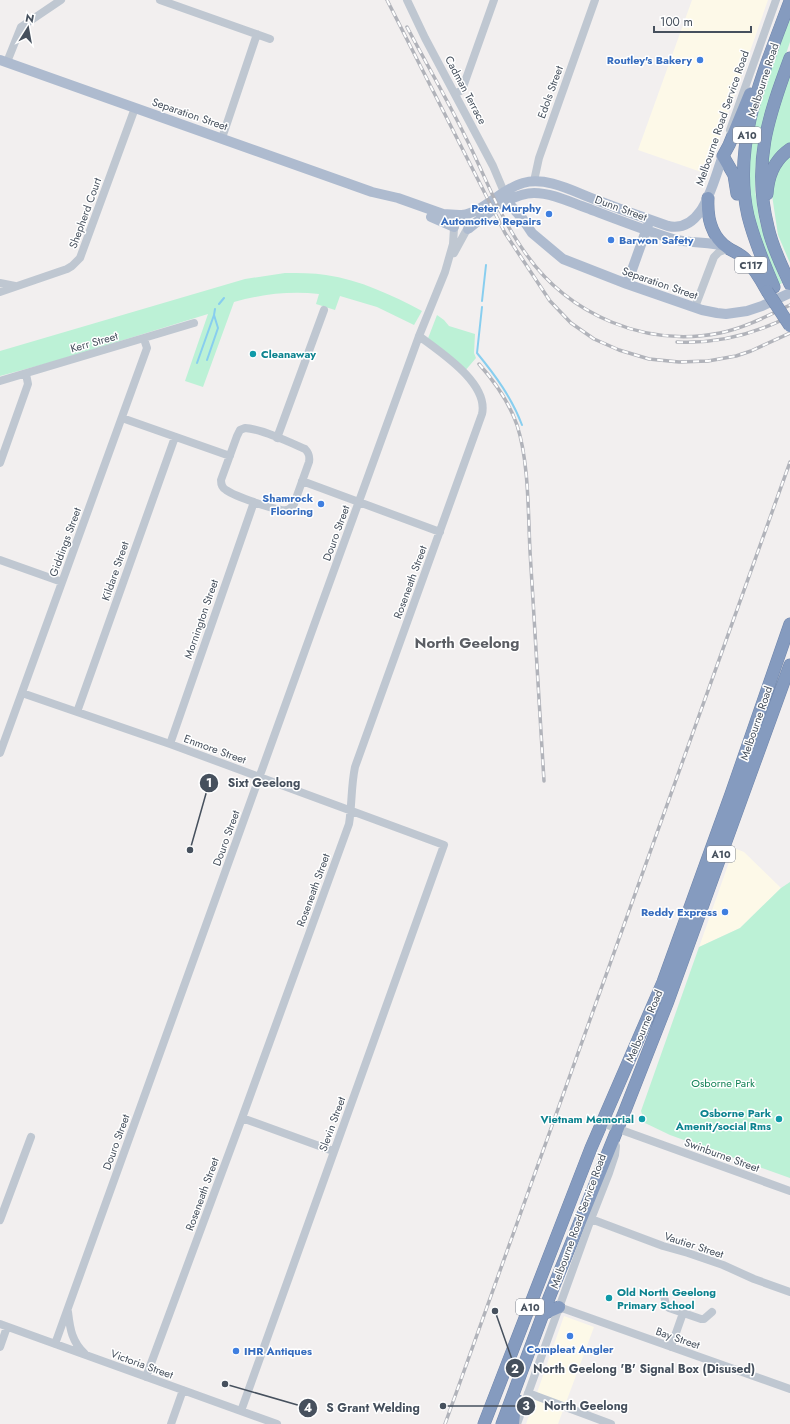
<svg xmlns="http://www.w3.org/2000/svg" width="790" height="1424" font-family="Jost,sans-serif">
<rect width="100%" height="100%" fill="#f2efef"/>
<path fill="#fdf9e8" d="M692,0H768L707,174L638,150Z
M734,848L744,852L781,888L740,928L699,947Z
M564,1316L594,1327L558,1424H526Z"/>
<path fill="#bcf1d6" d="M790,18V42L761,128L756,158L755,190L759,218L767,246L782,283L779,285L775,278C768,260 759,242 755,223C751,206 748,187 748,169C749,119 773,65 790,18Z
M790,73V263L778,235L767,162L776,110Z
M285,273C299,273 313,273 326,275C360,280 392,295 422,311L414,325L377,307L340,296L335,310L316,304L319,294C290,291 262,294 234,302L203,387L185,381L208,314L52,362L0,376V351L245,279Z
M437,315L444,320L449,326L475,334L474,353L476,358L464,372L427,341Z
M790,882V1178L670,1135L645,1123L641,1111L699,947L740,928L781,888Z"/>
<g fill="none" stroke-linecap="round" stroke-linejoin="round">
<path stroke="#88ceef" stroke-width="2" d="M482,301L486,265
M219,304L224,298
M482,307L477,353C495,375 512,398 522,425
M207,360L218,328L214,315L215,309
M197,363L214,315"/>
<defs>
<path id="highway" d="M790,58C768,117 752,164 768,227C772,247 782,266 790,284
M737,194L734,175L723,156L729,145L750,94
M767,194C768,176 774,160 790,149
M708,198C707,216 711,237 728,248C734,252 741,254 746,260C755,269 761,280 767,291
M774,287C764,264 754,240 748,216C731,142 765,69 790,1
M543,1314L559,1307
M484,1424L591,1148L663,982L731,794L790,624
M502,1424L549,1298L624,1113L668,1001L790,665
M513,1424L514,1414L518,1401"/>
</defs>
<use href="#highway" stroke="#7086ab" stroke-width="13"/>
<path stroke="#bfc7d1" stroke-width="8" d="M160,0L270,39
M407,0L425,38L493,166L504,192
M7,62L21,27L61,0
M455,94L462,90L494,0
M730,130L776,0
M222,138L257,34
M534,181L539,158L595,0
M454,253L466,231
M0,283L15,286
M0,292L67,269L72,266L80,258L135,108
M695,307L714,257L719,252L729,248
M0,381L194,323
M122,418L230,456
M245,428C262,429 289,442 305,449C309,453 310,456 309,462L294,504C292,507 290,509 287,510C279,512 234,496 226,490C222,488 221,485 221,480L237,436L240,430Z
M277,438L324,310
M0,463L28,384L26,374
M302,481L440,532
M0,560L62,582
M22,693L170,744L444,845L241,1411
M77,712L175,437
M170,744L254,502
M0,753L147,348L144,339
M242,1118L333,1151
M602,1123L790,1191
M591,1219L663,1246L688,1253L723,1265L754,1279L790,1292
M0,1220L31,1137
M664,1296L666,1305L669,1308L701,1319H704L712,1312
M559,1307L790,1389
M68,1312C70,1329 72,1342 85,1354
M0,1324L277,1424
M55,1344L317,617L419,336L445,272L453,244L454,228
M0,1347L7,1327
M671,1347L683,1313
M146,1377L242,1118L349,824C352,805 351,786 355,767L482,414C489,383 440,352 419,336
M528,1393L611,1424
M171,1424L183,1390
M517,1424L591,1219L609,1173L615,1155L616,1146L614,1140"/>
<path stroke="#aebbcf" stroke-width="10" d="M0,60L372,192L398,198L443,214L459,215
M504,192L511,206L522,218L532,233L563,259L627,284L702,310L717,313L726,314L747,311L762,306L790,293
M462,215C484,212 501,189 523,183C548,176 576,193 599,201C622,210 645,218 668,226C704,234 713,180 723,156
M431,217L454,227
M468,229C485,215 511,193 534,193C552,193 570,202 587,208C616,219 644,230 673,239C691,244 710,241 728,247
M627,284L648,225"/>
<use href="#highway" stroke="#859bbf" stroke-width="12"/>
<defs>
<path id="rail" d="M387,0L505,233L550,301L571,323L594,339L619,350L649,359L679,362L708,361L736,356L751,351L790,333
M407,27C426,63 447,99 465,136C485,175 500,219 526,254C569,315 646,348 720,333C745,328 767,316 790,305
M677,342C717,344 755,334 790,316
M479,364C495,382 509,402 517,425C529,462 528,512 530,551C535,628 539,704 544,781
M445,1424L790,462"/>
</defs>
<use href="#rail" stroke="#b1b3ba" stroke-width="3.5"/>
<use href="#rail" stroke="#fff" stroke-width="2" stroke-dasharray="6" stroke-linecap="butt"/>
<defs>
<path id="highway-bridge" d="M767,291L790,326"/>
</defs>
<use href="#highway-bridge" stroke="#7086ab" stroke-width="13" stroke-linecap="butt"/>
<use href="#highway-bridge" stroke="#859bbf" stroke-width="12"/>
</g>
<g fill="#3f7fe0" stroke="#fff" stroke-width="1.5">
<circle cx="700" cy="60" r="4"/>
<circle cx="549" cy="214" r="4"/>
<circle cx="611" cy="240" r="4"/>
<circle cx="321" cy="504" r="4"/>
<circle cx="725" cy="912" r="4"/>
<circle cx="570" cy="1336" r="4"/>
<circle cx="236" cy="1351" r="4"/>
</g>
<g fill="#0f9aa8" stroke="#fff" stroke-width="1.5">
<circle cx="253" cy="354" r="4"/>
<circle cx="642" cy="1119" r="4"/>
<circle cx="779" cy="1119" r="4"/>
<circle cx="609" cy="1298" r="4"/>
</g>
<g text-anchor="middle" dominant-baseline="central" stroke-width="3" stroke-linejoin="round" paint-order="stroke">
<g fill="#fff" stroke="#7e848e" stroke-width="1">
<rect x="733" y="127" width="28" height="16" rx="3"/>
<rect x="735" y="257" width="32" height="16" rx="3"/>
<rect x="707" y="846" width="28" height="16" rx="3"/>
<rect x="516" y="1299" width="28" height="16" rx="3"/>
</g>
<g font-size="10" font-weight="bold" fill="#46505d">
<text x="747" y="135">A10</text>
<text x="751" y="265">C117</text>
<text x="721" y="854">A10</text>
<text x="530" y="1307">A10</text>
</g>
<g font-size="11" font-weight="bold" fill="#366cbe" stroke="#fff" text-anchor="end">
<text x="692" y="60">Routley's Bakery</text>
<text x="541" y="208">Peter Murphy<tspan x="541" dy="13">Automotive Repairs</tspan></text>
<text x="619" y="240" text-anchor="start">Barwon Safety</text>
<text x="313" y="498">Shamrock<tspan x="313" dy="13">Flooring</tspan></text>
<text x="717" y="912">Reddy Express</text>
<text x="570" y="1349" text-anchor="middle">Compleat Angler</text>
<text x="244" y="1351" text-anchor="start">IHR Antiques</text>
</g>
<g font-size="11" fill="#46505d" stroke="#fff">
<text transform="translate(763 80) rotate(-72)">Melbourne Road</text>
<text transform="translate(466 90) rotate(62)">Cadman Terrace</text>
<text transform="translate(550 92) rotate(-70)">Edols Street</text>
<text transform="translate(190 114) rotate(19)">Separation Street</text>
<text transform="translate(722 118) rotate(-71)">Melbourne Road Service Road</text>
<text transform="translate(621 208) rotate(20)">Dunn Street</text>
<text transform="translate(85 213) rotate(-70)">Shepherd Court</text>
<text transform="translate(660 283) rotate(19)">Separation Street</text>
<text transform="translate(94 342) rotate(-16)">Kerr Street</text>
<text transform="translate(336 533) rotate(-70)">Douro Street</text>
<text transform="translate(65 542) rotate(-70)">Giddings Street</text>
<text transform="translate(115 571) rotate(-71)">Kildare Street</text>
<text transform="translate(410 582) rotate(-70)">Roseneath Street</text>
<text transform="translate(201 619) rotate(-71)">Mornington Street</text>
<text transform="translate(756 723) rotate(-71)">Melbourne Road</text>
<text transform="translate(215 749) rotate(20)">Enmore Street</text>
<text transform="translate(226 838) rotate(-70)">Douro Street</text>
<text transform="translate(313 890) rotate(-70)">Roseneath Street</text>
<text transform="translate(644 1026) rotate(-67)">Melbourne Road</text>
<text transform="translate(332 1124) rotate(-70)">Slevin Street</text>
<text transform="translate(116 1142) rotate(-70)">Douro Street</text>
<text transform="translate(722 1155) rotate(20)">Swinburne Street</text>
<text transform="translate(202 1194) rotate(-70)">Roseneath Street</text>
<text transform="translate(578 1221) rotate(-70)">Melbourne Road Service Road</text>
<text transform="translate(694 1245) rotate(18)">Vautier Street</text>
<text transform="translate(678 1338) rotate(19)">Bay Street</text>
<text transform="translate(142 1364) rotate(20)">Victoria Street</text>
</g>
<g font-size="11" font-weight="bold" fill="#0d838f" stroke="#fff" text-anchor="start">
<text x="261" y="354">Cleanaway</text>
<text x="771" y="1113" text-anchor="end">Osborne Park<tspan x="771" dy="13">Amenit/social Rms</tspan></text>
<text x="634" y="1119" text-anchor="end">Vietnam Memorial</text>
<text x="617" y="1292">Old North Geelong<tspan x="617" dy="13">Primary School</tspan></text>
</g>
<g font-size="11" fill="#148257" stroke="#fff">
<text x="723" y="1083">Osborne Park</text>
</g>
<g font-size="15" font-weight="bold" fill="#5b5e64" stroke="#fff">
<text x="467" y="643">North Geelong</text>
</g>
</g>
<path fill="none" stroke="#46505d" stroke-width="1.5" d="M190 850L209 783M495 1311L515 1368M443 1406L526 1406M225 1384L308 1408"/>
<g fill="#46505d" stroke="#fff" stroke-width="1.5">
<circle cx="190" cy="850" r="4"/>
<circle cx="495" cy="1311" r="4"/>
<circle cx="443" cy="1406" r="4"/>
<circle cx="225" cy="1384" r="4"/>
<circle cx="209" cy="783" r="10"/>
<circle cx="515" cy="1368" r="10"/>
<circle cx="526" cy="1406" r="10"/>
<circle cx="308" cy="1408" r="10"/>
</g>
<g font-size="12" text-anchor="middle" font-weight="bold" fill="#fff">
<text x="209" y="787">1</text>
<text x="515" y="1373">2</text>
<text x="526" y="1410">3</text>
<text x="308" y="1412">4</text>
</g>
<g font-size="12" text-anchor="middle" font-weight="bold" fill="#46505d" stroke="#fff" stroke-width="3" stroke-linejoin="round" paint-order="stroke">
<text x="264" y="787">Sixt Geelong</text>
<text x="644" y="1373">North Geelong 'B' Signal Box (Disused)</text>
<text x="586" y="1410">North Geelong</text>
<text x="373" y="1412">S Grant Welding</text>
</g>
<g transform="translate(28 28) rotate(11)" stroke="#ffffff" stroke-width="3" paint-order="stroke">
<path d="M0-3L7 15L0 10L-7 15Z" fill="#46505d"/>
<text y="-6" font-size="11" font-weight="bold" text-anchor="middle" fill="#46505d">N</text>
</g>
<path d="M654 26v6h97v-6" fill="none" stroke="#46505d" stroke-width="2"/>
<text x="660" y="26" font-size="12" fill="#46505d" stroke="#ffffff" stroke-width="3" paint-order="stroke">100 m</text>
</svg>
